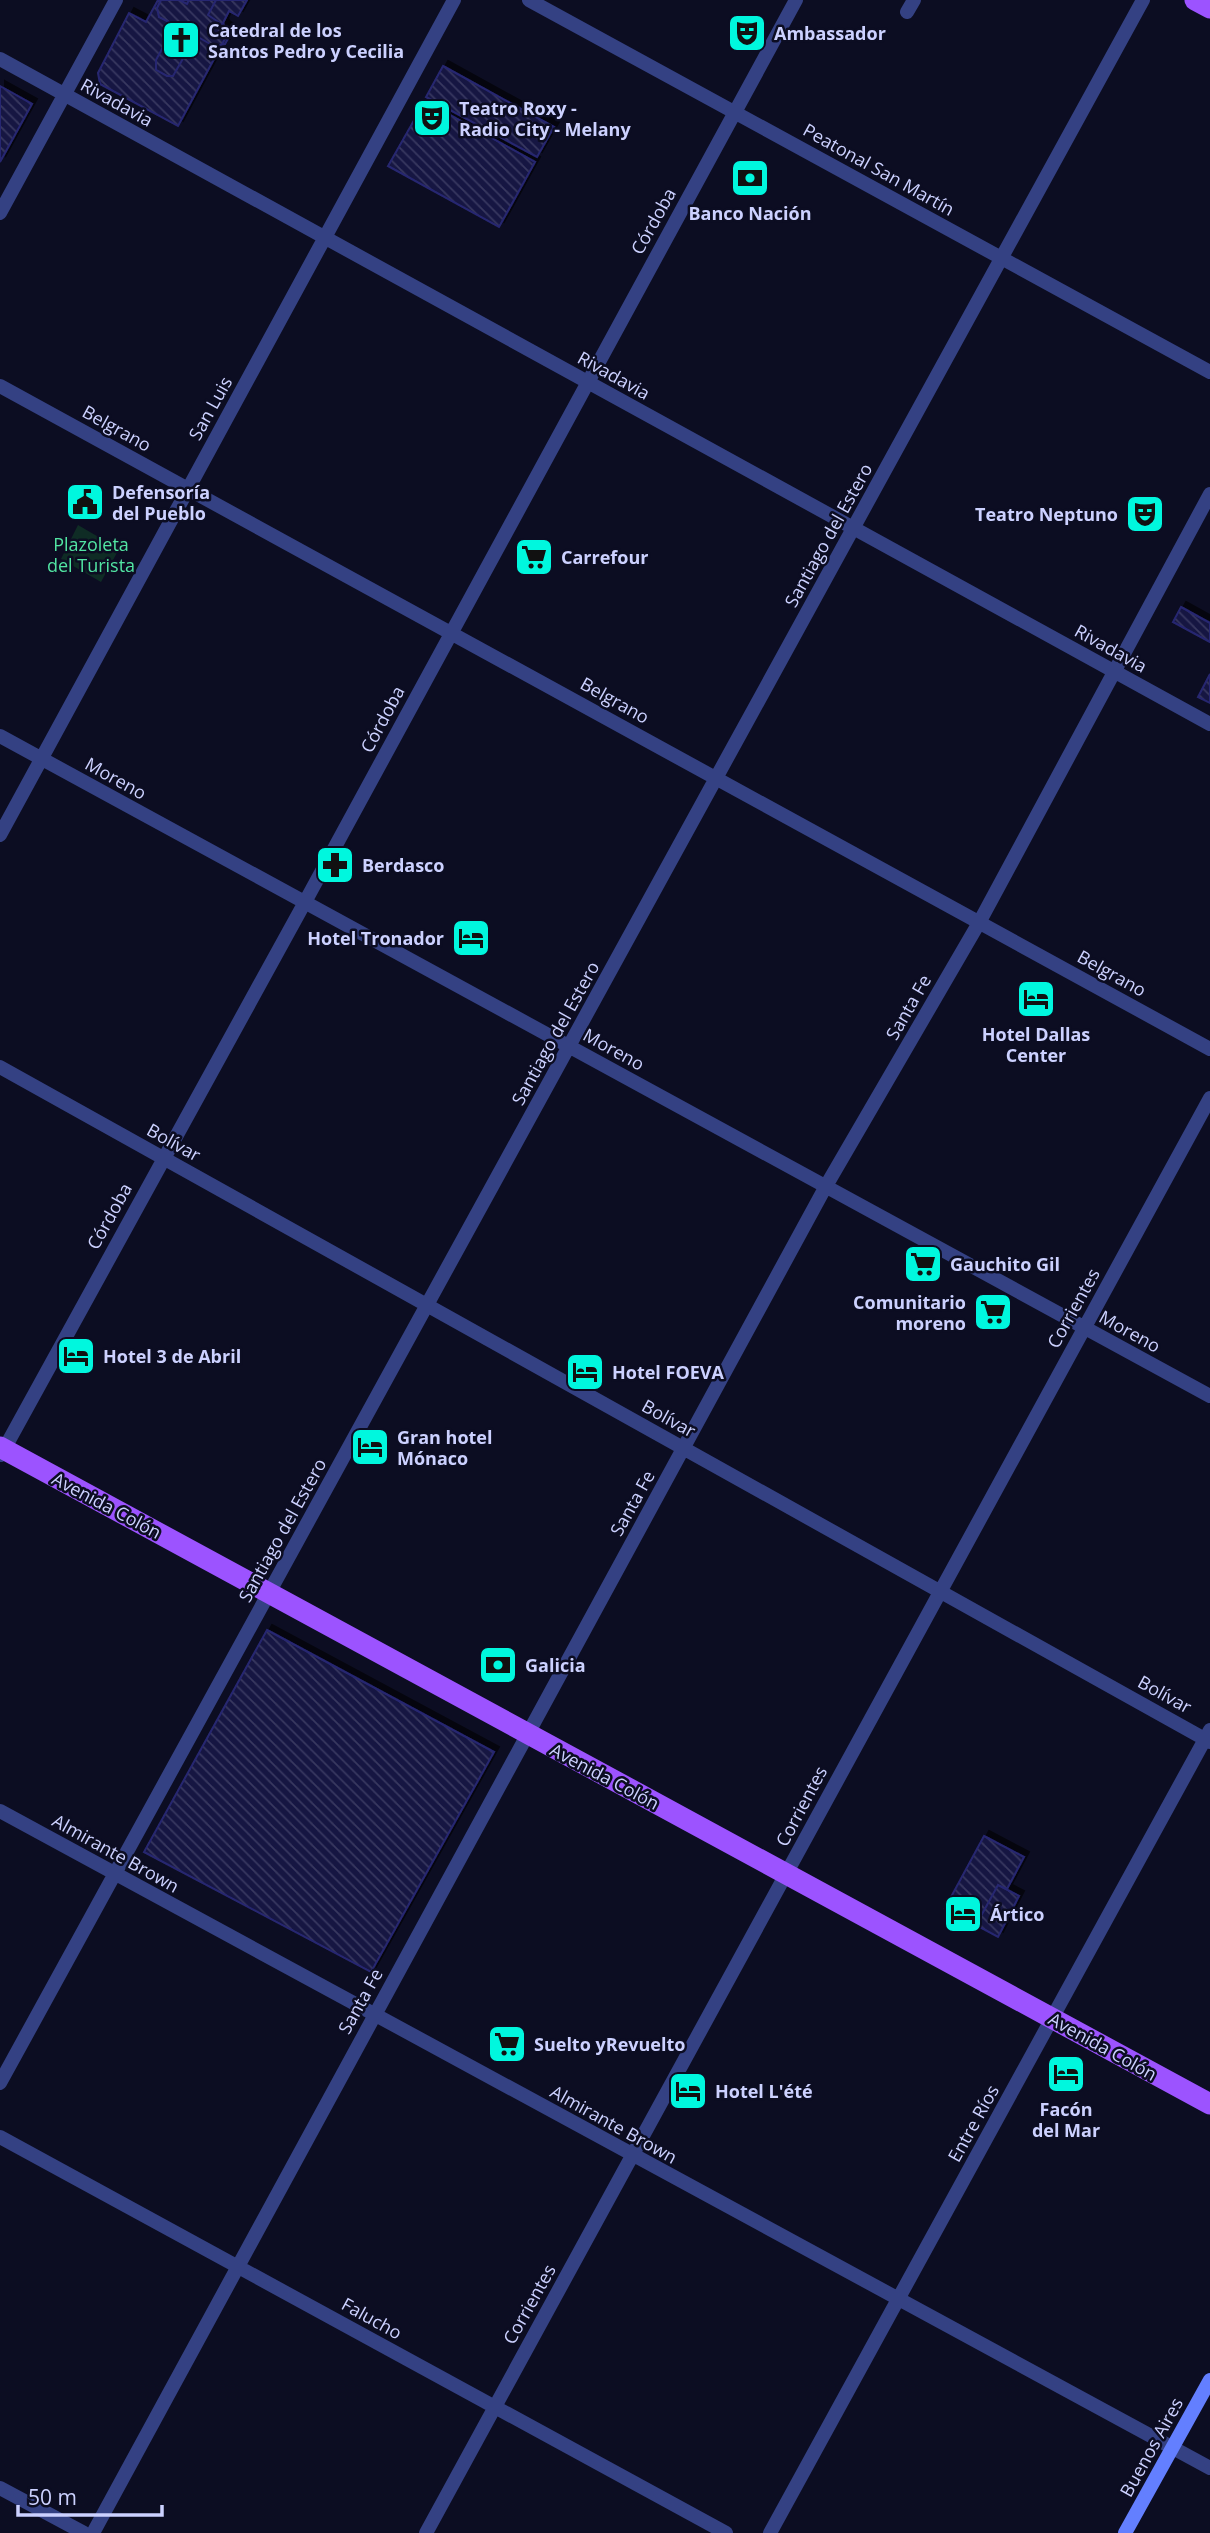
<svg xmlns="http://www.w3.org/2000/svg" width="1210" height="2533" font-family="'Open Sans',sans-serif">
<defs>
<pattern id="building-back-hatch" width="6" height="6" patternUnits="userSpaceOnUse" patternTransform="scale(1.75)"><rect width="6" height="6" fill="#171743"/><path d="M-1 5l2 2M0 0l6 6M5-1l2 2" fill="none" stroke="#38385f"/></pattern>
<filter id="shadow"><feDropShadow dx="5" dy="-5" stdDeviation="0" flood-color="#0009"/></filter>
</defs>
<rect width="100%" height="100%" fill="#0c0d22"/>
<path fill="#0f2c25" d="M78,525L119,549L101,582L61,559Z"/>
<path fill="url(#building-back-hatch)" stroke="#282871" stroke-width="2" filter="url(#shadow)" d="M158,0H247L238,16L229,11L223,23L228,33L178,126L100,84L98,73L129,13L146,22Z
M161,0H179L187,4L189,0H216L208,15L229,29L230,35L225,44L214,46L196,36L173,76H167L156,70V60L175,25L159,17L157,8Z
M443,66L554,127L537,157L426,97Z
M0,86L32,104L0,162Z
M425,101L535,162L499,227L388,166Z
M1181,607L1210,623V642L1173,622Z
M1210,674V703L1198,697Z
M267,1630L494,1752L371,1972L144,1852Z
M984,1836L1024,1857L1007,1889L998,1885L976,1925L945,1908Z
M998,1885L1019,1896L998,1937L976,1925Z"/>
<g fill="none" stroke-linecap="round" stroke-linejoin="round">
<path stroke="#344183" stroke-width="14" d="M529,0L1210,372
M907,12L914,0
M0,59L1210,724
M0,213L116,0
M0,386L1210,1049
M0,736L1210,1396
M0,835L454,0
M0,1067L1210,1742
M1,1455L305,902L796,0
M0,1811L1210,2468
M0,2083L1143,0
M0,2137L726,2533
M0,2488L84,2533
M93,2533L826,1186L980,921L1210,494
M426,2533L1210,1098
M770,2533L1210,1730"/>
<path stroke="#637fff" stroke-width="14" d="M1125,2533L1210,2380"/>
<path stroke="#9c53ff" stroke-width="21" d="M1195,0L1210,8
M0,1447L1210,2104"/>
</g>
<defs>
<symbol id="theatre-square" viewBox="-11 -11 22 22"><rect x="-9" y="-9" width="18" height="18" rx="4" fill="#00f7de" stroke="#0c0d22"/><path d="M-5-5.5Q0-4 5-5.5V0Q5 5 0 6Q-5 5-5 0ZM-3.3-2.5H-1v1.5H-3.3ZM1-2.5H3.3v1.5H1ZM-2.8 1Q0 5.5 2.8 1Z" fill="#111"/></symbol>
<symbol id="church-square" viewBox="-11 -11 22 22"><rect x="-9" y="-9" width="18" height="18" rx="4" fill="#00f7de" stroke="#0c0d22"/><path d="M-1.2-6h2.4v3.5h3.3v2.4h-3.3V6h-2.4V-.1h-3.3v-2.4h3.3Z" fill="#111"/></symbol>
<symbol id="bank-square" viewBox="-11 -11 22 22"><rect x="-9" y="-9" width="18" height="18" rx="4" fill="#00f7de" stroke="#0c0d22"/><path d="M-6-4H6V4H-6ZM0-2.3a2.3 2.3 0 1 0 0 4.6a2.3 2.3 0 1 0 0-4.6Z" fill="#111"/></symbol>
<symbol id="civic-square" viewBox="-11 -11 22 22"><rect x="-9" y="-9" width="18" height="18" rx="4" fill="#00f7de" stroke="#0c0d22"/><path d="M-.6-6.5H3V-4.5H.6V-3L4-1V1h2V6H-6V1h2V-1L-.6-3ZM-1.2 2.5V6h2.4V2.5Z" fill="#111"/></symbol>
<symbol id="supermarket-square" viewBox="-11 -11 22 22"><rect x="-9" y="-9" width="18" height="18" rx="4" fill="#00f7de" stroke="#0c0d22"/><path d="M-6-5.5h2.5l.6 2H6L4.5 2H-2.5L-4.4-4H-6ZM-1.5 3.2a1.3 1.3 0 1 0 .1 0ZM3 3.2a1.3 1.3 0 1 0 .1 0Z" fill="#111"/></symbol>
<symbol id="pharmacy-square" viewBox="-11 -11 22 22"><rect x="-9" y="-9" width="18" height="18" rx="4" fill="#00f7de" stroke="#0c0d22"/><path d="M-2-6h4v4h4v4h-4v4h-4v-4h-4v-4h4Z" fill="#111"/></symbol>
<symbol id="hotel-square" viewBox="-11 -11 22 22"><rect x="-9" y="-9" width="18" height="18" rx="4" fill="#00f7de" stroke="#0c0d22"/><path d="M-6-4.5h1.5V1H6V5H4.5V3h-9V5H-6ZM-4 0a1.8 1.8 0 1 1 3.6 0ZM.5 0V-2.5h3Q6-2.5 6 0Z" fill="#111"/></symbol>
</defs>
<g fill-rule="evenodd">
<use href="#theatre-square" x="725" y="11" width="44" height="44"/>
<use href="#church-square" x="159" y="18" width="44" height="44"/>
<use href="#theatre-square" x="410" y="96" width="44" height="44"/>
<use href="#bank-square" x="728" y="156" width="44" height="44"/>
<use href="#civic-square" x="63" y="480" width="44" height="44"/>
<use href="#theatre-square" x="1123" y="492" width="44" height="44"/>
<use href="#supermarket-square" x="512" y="535" width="44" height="44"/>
<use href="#pharmacy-square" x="313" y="843" width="44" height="44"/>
<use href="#hotel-square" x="449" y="916" width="44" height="44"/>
<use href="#hotel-square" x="1014" y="977" width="44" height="44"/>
<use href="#supermarket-square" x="901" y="1242" width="44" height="44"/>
<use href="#supermarket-square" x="971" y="1290" width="44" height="44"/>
<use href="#hotel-square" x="54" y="1334" width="44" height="44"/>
<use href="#hotel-square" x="563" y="1350" width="44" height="44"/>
<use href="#hotel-square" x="348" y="1425" width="44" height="44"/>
<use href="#bank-square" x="476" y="1643" width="44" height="44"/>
<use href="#hotel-square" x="941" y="1892" width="44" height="44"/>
<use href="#supermarket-square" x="485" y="2022" width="44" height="44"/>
<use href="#hotel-square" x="1044" y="2052" width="44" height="44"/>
<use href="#hotel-square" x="666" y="2069" width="44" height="44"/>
</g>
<g text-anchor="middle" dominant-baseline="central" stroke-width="5" stroke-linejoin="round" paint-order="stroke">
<g font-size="18" font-weight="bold" fill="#ccd1ff" stroke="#0c0d22" text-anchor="start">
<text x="208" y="30">Catedral de los<tspan x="208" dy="21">Santos Pedro y Cecilia</tspan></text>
<text x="774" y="33">Ambassador</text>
<text x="459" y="108">Teatro Roxy -<tspan x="459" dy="21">Radio City - Melany</tspan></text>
<text x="750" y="213" text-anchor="middle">Banco Nación</text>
<text x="112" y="492">Defensoría<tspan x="112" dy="21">del Pueblo</tspan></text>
<text x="1118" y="514" text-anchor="end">Teatro Neptuno</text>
<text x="561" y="557">Carrefour</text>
<text x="362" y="865">Berdasco</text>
<text x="444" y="938" text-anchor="end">Hotel Tronador</text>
<text x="1036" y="1034" text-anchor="middle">Hotel Dallas<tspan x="1036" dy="21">Center</tspan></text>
<text x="950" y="1264">Gauchito Gil</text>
<text x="966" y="1302" text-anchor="end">Comunitario<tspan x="966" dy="21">moreno</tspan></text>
<text x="103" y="1356">Hotel 3 de Abril</text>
<text x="612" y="1372">Hotel FOEVA</text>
<text x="397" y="1437">Gran hotel<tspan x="397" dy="21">Mónaco</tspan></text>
<text x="525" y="1665">Galicia</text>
<text x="990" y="1914">Ártico</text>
<text x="534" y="2044">Suelto yRevuelto</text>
<text x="715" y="2091">Hotel L'été</text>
<text x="1066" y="2109" text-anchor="middle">Facón<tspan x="1066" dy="21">del Mar</tspan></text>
</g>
<g font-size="18" fill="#ccd1ff" stroke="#0c0d22">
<text transform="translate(117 102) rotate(29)">Rivadavia</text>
<text transform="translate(879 169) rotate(29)">Peatonal San Martín</text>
<text transform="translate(653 221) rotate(-61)">Córdoba</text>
<text transform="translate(614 375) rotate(29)">Rivadavia</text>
<text transform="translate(210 408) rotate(-61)">San Luis</text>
<text transform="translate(117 428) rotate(29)">Belgrano</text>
<text transform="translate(828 535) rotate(-61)">Santiago del Estero</text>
<text transform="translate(1111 648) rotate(29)">Rivadavia</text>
<text transform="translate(615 700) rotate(29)">Belgrano</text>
<text transform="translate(382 719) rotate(-62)">Córdoba</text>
<text transform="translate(116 778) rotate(29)">Moreno</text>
<text transform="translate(1112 973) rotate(29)">Belgrano</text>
<text transform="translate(908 1007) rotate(-60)">Santa Fe</text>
<text transform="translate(555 1033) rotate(-61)">Santiago del Estero</text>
<text transform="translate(614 1049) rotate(29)">Moreno</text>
<text transform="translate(174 1142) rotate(29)">Bolívar</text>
<text transform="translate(109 1216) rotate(-61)">Córdoba</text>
<text transform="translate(1073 1308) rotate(-61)">Corrientes</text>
<text transform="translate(1130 1331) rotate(29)">Moreno</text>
<text transform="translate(669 1418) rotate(29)">Bolívar</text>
<text transform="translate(632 1503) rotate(-61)">Santa Fe</text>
<text transform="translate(107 1505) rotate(28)">Avenida Colón</text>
<text transform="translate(282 1530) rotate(-61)">Santiago del Estero</text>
<text transform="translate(1165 1694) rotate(29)">Bolívar</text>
<text transform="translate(605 1776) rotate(28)">Avenida Colón</text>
<text transform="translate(801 1806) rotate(-62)">Corrientes</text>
<text transform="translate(116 1853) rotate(29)">Almirante Brown</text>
<text transform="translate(360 2001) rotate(-61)">Santa Fe</text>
<text transform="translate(1103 2046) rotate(29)">Avenida Colón</text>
<text transform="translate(973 2123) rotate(-61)">Entre Ríos</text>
<text transform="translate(614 2124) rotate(29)">Almirante Brown</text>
<text transform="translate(529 2304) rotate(-61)">Corrientes</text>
<text transform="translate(372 2318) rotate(29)">Falucho</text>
<text transform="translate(1151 2447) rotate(-61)">Buenos Aires</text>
</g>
<g font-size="18" fill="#52e5a3" stroke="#0c0d22">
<text x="91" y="544">Plazoleta<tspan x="91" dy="21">del Turista</tspan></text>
</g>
</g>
<path d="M18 2505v10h144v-10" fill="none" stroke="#ccd1ff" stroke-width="3.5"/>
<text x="28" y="2505" font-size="21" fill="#ccd1ff" stroke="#0c0d22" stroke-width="5" paint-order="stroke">50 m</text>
</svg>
